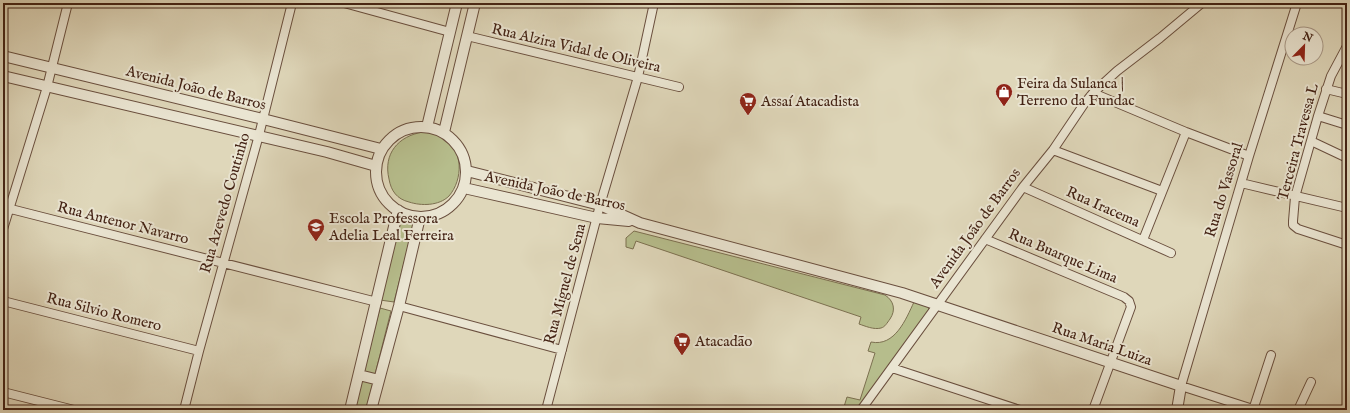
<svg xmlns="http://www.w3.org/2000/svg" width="1350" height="413" font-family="'IM FELL English',serif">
<rect width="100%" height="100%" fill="#dfd7ba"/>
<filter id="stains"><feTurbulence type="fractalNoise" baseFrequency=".005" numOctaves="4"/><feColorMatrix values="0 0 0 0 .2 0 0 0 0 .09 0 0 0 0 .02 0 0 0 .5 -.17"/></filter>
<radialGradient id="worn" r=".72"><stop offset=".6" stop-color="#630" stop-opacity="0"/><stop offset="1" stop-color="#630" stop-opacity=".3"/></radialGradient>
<path fill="#b6bd8c" stroke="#7c7050" d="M423,132C430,133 438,134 443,138C464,149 463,180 449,196C439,206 421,206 409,202C397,199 391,191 389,179C383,154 398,136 423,132Z
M401,216L415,220L394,302L380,300Z
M634,231L885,295C894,301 896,310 890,319C887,323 885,327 881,328C874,330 865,326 859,324L861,317L636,241L633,249L626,247V238Z
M914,302L928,306L929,310L859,410H843L847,397L860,400L875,353L868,351L871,342C895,347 906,319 914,302Z
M380,308L391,311L366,410H354Z"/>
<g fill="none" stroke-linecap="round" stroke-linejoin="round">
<defs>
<path id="minor" d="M344,3L450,32
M467,36L679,87
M1347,46L1331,76L1318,116L1295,197L1293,221V225L1298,229L1347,245
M1326,89L1347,94
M1093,93L1186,132L1249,156
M1318,116L1347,125
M1311,141L1347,158
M1053,150L1162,191
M1241,183L1347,208
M1023,187L1171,253
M3,207L377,302
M3,229L47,87L68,3
M985,239L1124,297L1129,301L1131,307L1093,410
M1143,240L1186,132
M3,301L199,351
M399,306L562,350
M892,368L1020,410
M3,392L74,410
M184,410L199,351L259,135L292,3
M546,410L600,205L638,77L654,3
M861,410L1023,187L1053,150L1084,104L1093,93L1117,71L1160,38L1202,3
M1253,410L1271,355
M1256,410L1181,386L1249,156L1297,3
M1298,410L1311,382"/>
<path id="tertiary" d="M3,56L263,119L381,149
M3,76L327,152L376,166
M376 172a45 45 0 1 1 90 0a45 45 0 1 1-90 0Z
M427,127L457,3
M444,132L475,3
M467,171L600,205L640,223L902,293L1181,386L1177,410
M464,188L597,218L629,221
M359,375L379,380
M350,410L398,210
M371,410L399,306L420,217"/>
</defs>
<use href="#minor" stroke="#6a4f3e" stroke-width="10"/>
<use href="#tertiary" stroke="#6a4f3e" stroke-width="12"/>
<use href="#minor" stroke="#eae5d2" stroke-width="8"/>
<use href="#tertiary" stroke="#eae5d2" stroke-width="10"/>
</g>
<defs>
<symbol id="shop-pin" viewBox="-11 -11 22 30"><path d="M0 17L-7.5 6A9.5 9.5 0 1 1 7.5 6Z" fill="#8f2418" stroke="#eae5d2"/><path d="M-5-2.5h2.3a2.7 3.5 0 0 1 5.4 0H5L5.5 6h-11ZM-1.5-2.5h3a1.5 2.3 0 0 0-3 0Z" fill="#fff"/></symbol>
<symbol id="supermarket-pin" viewBox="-11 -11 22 30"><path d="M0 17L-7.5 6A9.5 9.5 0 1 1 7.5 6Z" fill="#8f2418" stroke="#eae5d2"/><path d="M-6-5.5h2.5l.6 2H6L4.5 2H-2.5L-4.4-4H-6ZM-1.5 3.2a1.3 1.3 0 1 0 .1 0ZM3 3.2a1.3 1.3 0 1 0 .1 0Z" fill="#fff"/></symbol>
<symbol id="school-pin" viewBox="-11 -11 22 30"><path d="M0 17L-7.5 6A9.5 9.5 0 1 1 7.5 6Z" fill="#8f2418" stroke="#eae5d2"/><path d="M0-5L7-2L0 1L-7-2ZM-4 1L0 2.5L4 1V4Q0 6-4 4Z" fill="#fff"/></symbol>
</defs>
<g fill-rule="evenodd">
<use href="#shop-pin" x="994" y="82" width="20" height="27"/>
<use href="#supermarket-pin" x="738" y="91" width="20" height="27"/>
<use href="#school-pin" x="306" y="217" width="20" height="27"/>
<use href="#supermarket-pin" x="672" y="331" width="20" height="27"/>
</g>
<g text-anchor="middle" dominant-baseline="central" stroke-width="4" stroke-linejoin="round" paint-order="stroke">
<g font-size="15" fill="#432214" stroke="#eae5d2">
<text transform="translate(576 48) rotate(13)">Rua Alzira Vidal de Oliveira</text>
<text transform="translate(196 88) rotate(14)">Avenida João de Barros</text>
<text transform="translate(1298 142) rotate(-75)">Terceira Travessa L</text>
<text transform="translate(1224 190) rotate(-73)">Rua do Vassoral</text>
<text transform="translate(555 191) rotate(12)">Avenida João de Barros</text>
<text transform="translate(225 203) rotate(-74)">Rua Azevedo Coutinho</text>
<text transform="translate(1103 207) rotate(24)">Rua Iracema</text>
<text transform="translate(123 223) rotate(14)">Rua Antenor Navarro</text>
<text transform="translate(975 228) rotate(-54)">Avenida João de Barros</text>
<text transform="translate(1063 256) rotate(23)">Rua Buarque Lima</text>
<text transform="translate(565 284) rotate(-75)">Rua Miguel de Sena</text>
<text transform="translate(104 312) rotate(14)">Rua Silvio Romero</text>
<text transform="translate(1102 344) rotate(19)">Rua Maria Luiza</text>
</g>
<g font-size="15" fill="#432214" stroke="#eae5d2" text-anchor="start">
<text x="1017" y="83">Feira da Sulanca |<tspan x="1017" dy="17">Terreno da Fundac</tspan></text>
<text x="761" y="101">Assaí Atacadista</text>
<text x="329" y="218">Escola Professora<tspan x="329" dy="17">Adelia Leal Ferreira</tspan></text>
<text x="695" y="341">Atacadão</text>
</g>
</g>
<rect width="1350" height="413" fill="none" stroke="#dfd7ba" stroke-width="16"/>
<rect x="4" y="4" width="1342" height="405" fill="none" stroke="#432214" stroke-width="2"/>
<rect x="8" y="8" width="1334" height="397" fill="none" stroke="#432214"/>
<g transform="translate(1304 46) rotate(23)"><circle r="19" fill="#eae5d2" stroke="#a79786"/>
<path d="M0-3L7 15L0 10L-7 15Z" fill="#8f2418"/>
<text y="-6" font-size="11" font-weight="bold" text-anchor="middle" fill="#432214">N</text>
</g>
<rect width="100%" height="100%" filter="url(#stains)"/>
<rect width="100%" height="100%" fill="url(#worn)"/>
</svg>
